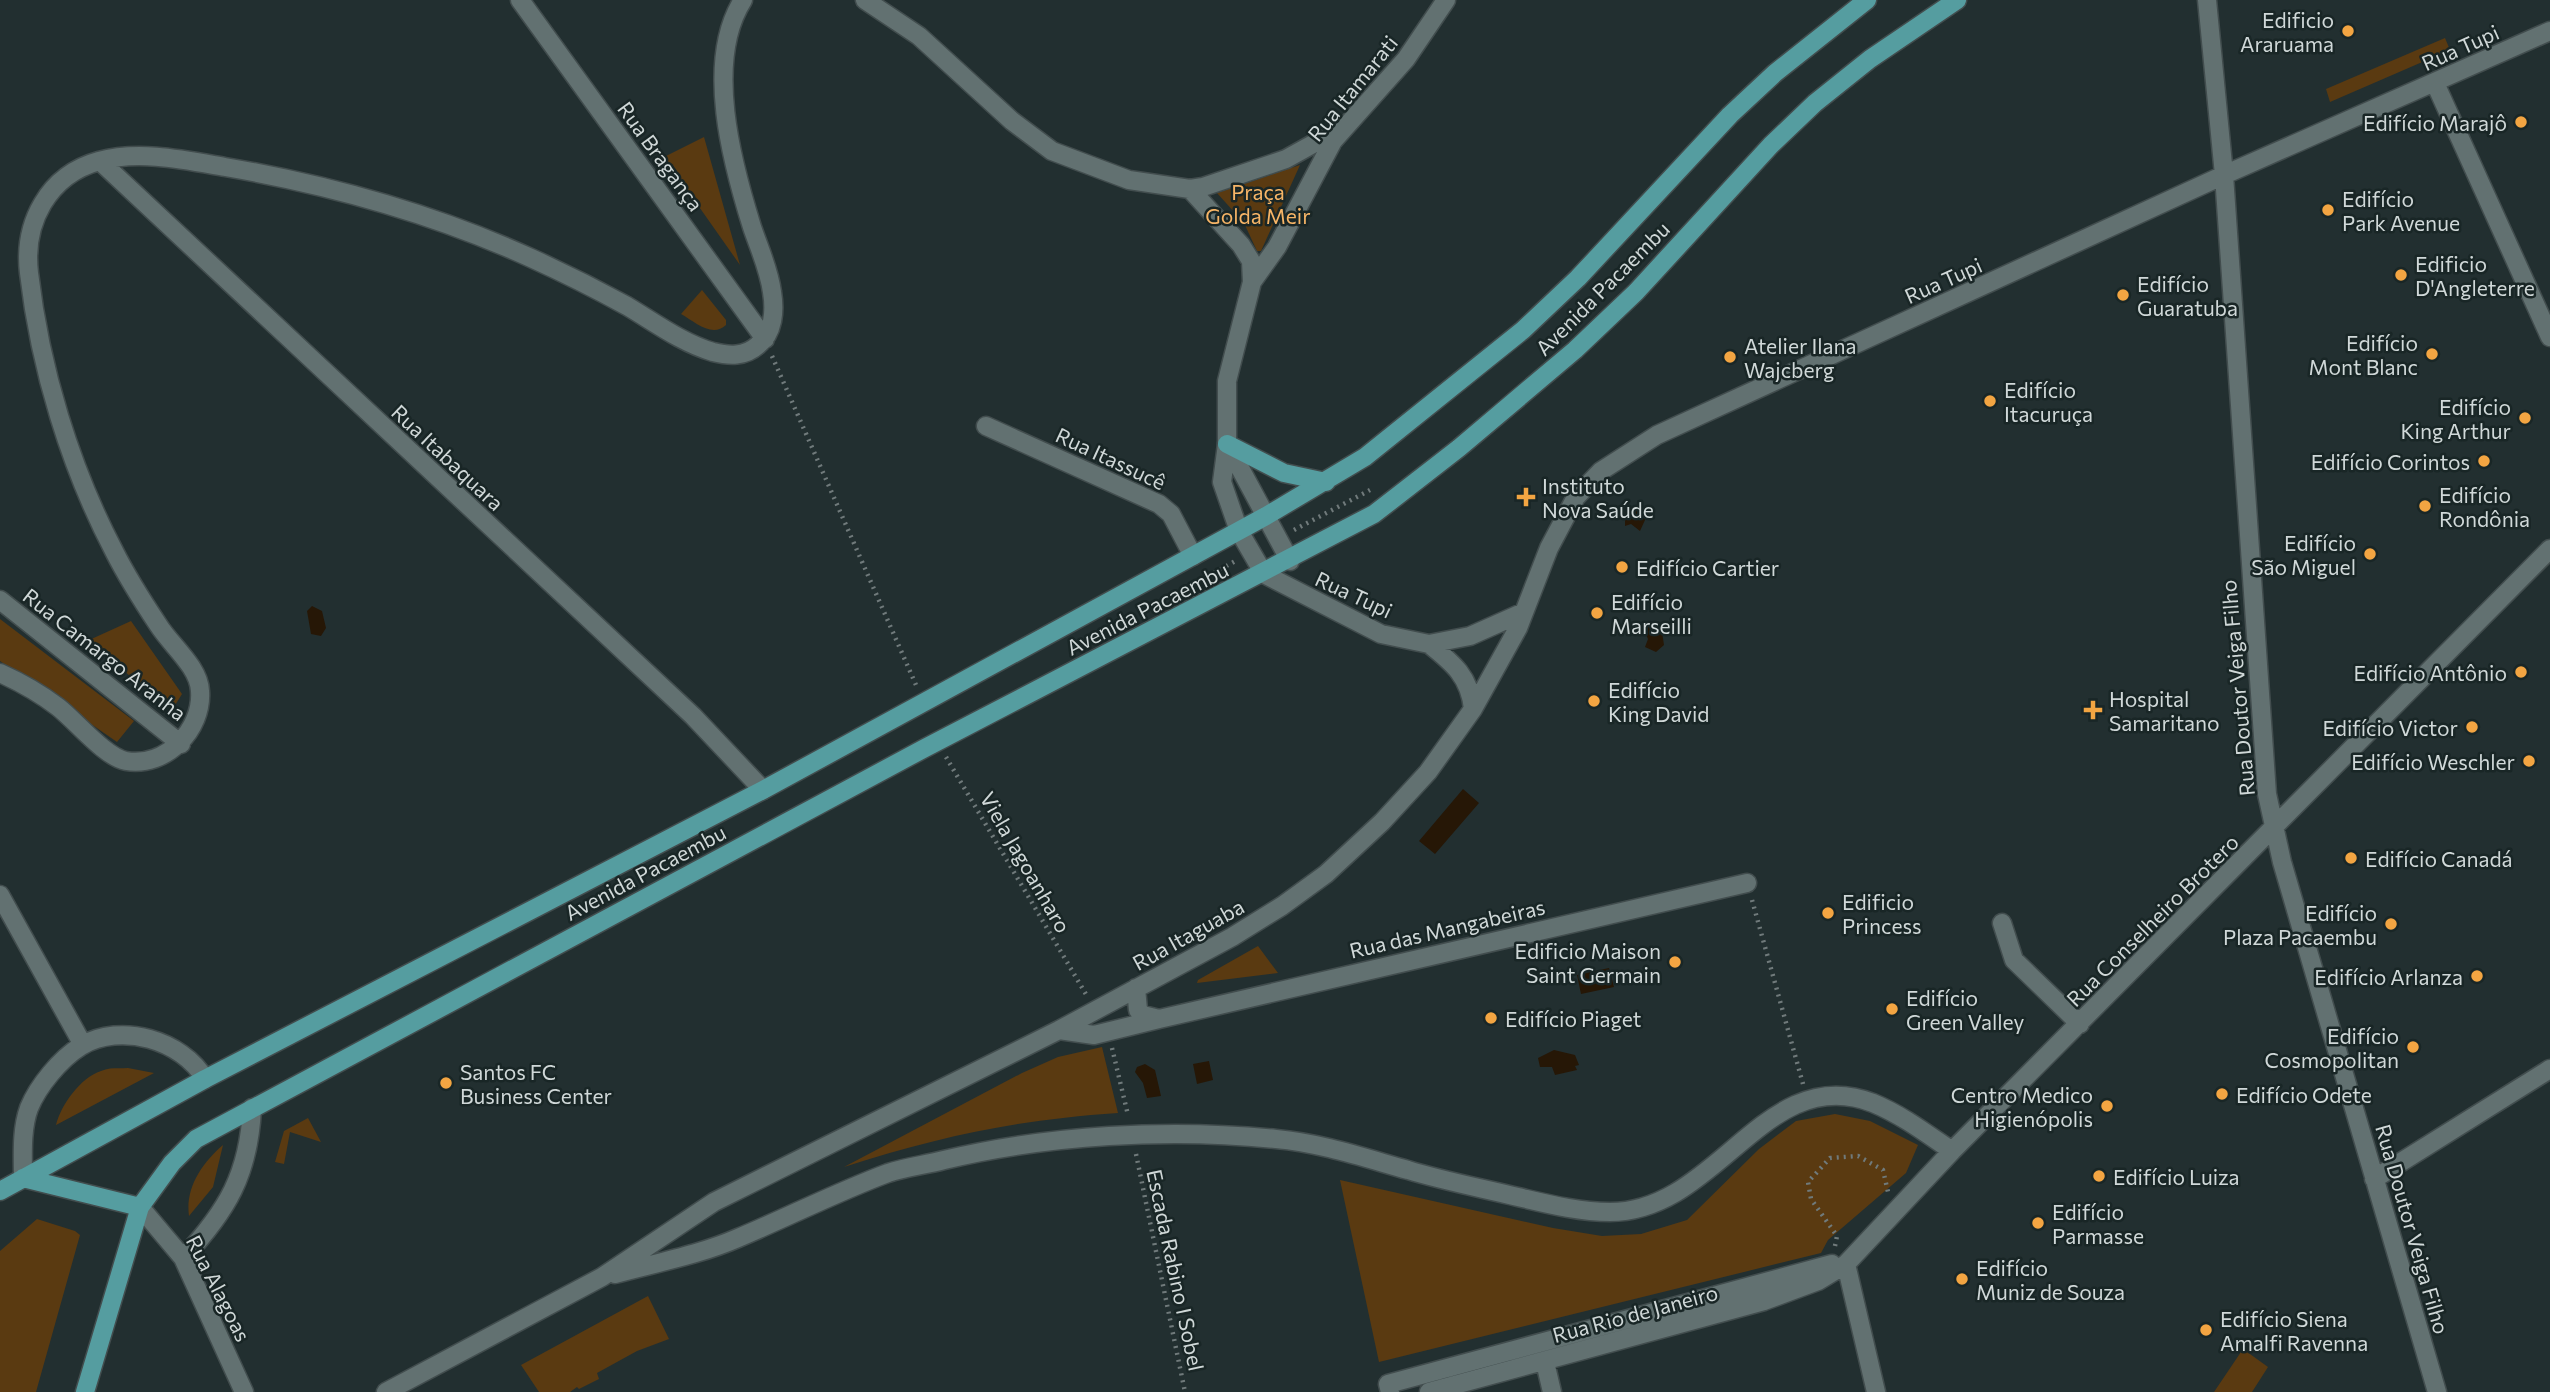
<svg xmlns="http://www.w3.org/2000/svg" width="2550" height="1392" font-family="Commissioner,sans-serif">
<rect width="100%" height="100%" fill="#222f30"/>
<path fill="#5a3a11" d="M2445,38L2450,50L2330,102L2326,89Z
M704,137L740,265L664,157Z
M1300,165L1261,251H1257L1244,223L1217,193Z
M702,290L726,320V325C712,338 695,322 681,314Z
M0,619L134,721L117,742L0,661Z
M131,621L182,694L172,710L87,641Z
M1258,946L1278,973L1197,983L1198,980Z
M1102,1047L1118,1113C1016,1120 941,1136 844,1167L1022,1073L1058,1057Z
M128,1068L154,1073L56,1125C61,1105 80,1078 101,1071C110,1067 119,1069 128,1068Z
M1835,1114L1870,1121L1918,1145L1906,1173L1828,1240L1821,1253L1379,1362L1340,1180L1553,1228L1602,1236L1641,1234L1687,1220L1759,1149L1796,1121Z
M308,1118L321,1142L290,1132L284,1164L275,1162L284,1131Z
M223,1145L213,1187L189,1216C185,1188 202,1163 223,1145Z
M37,1219L75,1231L80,1235L36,1392H0V1251Z
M648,1296L669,1339L637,1351L597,1373L599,1379L579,1389L577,1387L570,1392H539L521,1365Z
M2243,1349L2268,1367L2252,1392H2214Z"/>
<path fill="#261706" d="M1636,505L1644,510L1645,520L1640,531L1631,524L1625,526V512L1632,514Z
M312,606L322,611L326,628L321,636L311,634L307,611Z
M1651,625L1662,632L1664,645L1656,652L1645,647L1648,639L1644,630Z
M1463,789L1479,803L1435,854L1419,841Z
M1609,968L1614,987L1581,994L1577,975Z
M1554,1050L1575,1055L1579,1065L1575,1066L1577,1070L1555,1075L1552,1067H1540L1538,1058Z
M1209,1061L1213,1080L1197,1084L1193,1064Z
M1145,1064L1155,1070L1161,1096L1147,1098L1143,1083L1135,1072L1137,1067Z"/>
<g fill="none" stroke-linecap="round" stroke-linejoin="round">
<defs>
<path id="minor" d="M520,0L765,339
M865,0L919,36L1012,121L1052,151L1129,180L1190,189L1203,187L1286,159L1322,139L1333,141
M1446,0L1406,59L1333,141L1277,247L1252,282L1227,381V444L1222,482L1239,531L1264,574L1381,634L1429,644L1470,636L1524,612
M2207,0L2224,175L2267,794L2282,862L2437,1392
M2435,83L2550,337
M100,161L693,716L763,790
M1190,189L1241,245L1251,261L1252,282
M986,426L1159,504L1171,514L1193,556
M1227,444L1290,561
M0,600L181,744
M1429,644C1453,663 1470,677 1473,709
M0,673C20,682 41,694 58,707C76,721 105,757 126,761C166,768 203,729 200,691C199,667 171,645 159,626C143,602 127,577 114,551C70,467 40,368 29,273C23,223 48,175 99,161C139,150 185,160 225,167C330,185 434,214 531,258C564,273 596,289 627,306C654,322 682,343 713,352C729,356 745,357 758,345C774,333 775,310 772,292C769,269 759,248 752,227C732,163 704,61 743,0
M0,895L83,1045
M2002,923L2014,960L2080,1024
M1159,1019L1747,883
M1059,1030L1094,1035L1159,1019L1143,1015L1138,1010L1136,988
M23,1178C23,1156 21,1130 29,1108C38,1086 60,1059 81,1046C121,1022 182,1040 205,1079
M2374,1179L2550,1069
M140,1207L183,1258L244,1392
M183,1258C227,1211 249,1174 252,1108
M1846,1264L1876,1392
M615,1274C655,1263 699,1255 738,1238C788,1217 837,1192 888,1173C906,1167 925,1165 944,1160C1048,1135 1169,1128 1276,1139C1321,1143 1365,1158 1408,1170C1444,1181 1481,1188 1518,1197C1548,1204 1579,1212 1610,1212C1718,1212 1765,1061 1873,1103C1902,1115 1927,1134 1952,1151
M1545,1362L1552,1392
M386,1392L602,1277L714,1202L1059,1030L1232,937L1282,906L1326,874L1382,822L1428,772L1473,709L1518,628L1549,548L1576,497L1601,471L1657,435L2224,175L2550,31
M1390,1392L1388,1384L1832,1264
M1429,1392L1764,1301L1818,1281L1846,1264L1952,1151L2550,549"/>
<path id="major" d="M1227,444L1284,473L1326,482
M23,1178L140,1207
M0,1191L205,1079L763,790L1266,516L1365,457L1523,330L1578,278L1730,115L1775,73L1867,0
M85,1392L140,1207L172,1163L196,1139L925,748L1374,514L1459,448L1575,350L1636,292L1771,145L1815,103L1870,59L1957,0"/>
</defs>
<use href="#minor" stroke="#424d4e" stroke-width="21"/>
<use href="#major" stroke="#424d4e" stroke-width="21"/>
<path stroke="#707a7b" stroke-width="4.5" stroke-dasharray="2 5" stroke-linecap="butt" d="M772,356L916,685
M1294,530L1370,490
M1214,573L1237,560
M946,757L1087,996
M1752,900L1803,1084
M1112,1048L1128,1115
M1136,1154L1185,1392
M1835,1246L1837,1236L1811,1199L1808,1182L1830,1158L1858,1156L1883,1170L1888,1192"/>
<use href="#minor" stroke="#627171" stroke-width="18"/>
<use href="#major" stroke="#559da0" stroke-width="18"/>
</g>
<g fill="#f3a542" stroke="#192626" stroke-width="2.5">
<circle cx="2348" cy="31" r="7"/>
<circle cx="2521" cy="122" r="7"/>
<circle cx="2328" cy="210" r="7"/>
<circle cx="2401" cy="275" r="7"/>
<circle cx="2123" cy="295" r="7"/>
<circle cx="2432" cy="354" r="7"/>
<circle cx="1730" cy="357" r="7"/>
<circle cx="1990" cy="401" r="7"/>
<circle cx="2525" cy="418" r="7"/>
<circle cx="2484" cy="461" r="7"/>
<path d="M1522.5 486.5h7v7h7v7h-7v7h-7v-7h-7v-7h7z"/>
<circle cx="2425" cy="506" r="7"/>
<circle cx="2370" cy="554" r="7"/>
<circle cx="1622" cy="567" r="7"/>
<circle cx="1597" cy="613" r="7"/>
<circle cx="2521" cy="672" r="7"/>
<circle cx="1594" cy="701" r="7"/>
<path d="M2089.5 699.5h7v7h7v7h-7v7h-7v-7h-7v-7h7z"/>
<circle cx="2472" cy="727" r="7"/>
<circle cx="2529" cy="761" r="7"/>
<circle cx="2351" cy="858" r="7"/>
<circle cx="1828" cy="913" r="7"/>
<circle cx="2391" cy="924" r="7"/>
<circle cx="1675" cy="962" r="7"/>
<circle cx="2477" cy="976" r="7"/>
<circle cx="1892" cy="1009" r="7"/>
<circle cx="1491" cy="1018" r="7"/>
<circle cx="2413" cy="1047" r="7"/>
<circle cx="446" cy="1083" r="7"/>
<circle cx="2222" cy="1094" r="7"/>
<circle cx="2107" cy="1106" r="7"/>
<circle cx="2099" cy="1176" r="7"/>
<circle cx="2038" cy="1223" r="7"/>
<circle cx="1962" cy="1279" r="7"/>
<circle cx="2206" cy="1330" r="7"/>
</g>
<g text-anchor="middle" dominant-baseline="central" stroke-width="5" stroke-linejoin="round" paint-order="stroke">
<g font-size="21" fill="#d0d8d8" stroke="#192626" text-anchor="start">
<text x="2334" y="19" text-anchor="end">Edificio<tspan x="2334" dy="24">Araruama</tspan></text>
<text x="2507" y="122" text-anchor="end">Edifício Marajô</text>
<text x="2342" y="198">Edifício<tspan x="2342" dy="24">Park Avenue</tspan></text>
<text x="2415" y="263">Edificio<tspan x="2415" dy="24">D'Angleterre</tspan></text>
<text x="2137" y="283">Edifício<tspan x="2137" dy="24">Guaratuba</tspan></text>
<text x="2418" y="342" text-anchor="end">Edifício<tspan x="2418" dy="24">Mont Blanc</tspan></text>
<text x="1744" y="345">Atelier Ilana<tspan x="1744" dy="24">Wajcberg</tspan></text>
<text x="2004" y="389">Edifício<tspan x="2004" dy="24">Itacuruça</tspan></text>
<text x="2511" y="406" text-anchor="end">Edifício<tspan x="2511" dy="24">King Arthur</tspan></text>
<text x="2470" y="461" text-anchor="end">Edifício Corintos</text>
<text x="1542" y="485">Instituto<tspan x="1542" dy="24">Nova Saúde</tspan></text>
<text x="2439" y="494">Edifício<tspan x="2439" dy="24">Rondônia</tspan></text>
<text x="2356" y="542" text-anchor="end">Edifício<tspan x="2356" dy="24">São Miguel</tspan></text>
<text x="1636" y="567">Edifício Cartier</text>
<text x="1611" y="601">Edifício<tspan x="1611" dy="24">Marseilli</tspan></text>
<text x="2507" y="672" text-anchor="end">Edifício Antônio</text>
<text x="1608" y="689">Edifício<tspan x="1608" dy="24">King David</tspan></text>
<text x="2109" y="698">Hospital<tspan x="2109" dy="24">Samaritano</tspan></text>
<text x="2458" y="727" text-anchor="end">Edifício Victor</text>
<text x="2515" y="761" text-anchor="end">Edifício Weschler</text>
<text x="2365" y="858">Edifício Canadá</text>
<text x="1842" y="901">Edificio<tspan x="1842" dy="24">Princess</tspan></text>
<text x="2377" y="912" text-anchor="end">Edifício<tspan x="2377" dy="24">Plaza Pacaembu</tspan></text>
<text x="1661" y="950" text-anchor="end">Edificio Maison<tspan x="1661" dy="24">Saint Germain</tspan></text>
<text x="2463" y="976" text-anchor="end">Edifício Arlanza</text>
<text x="1906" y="997">Edifício<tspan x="1906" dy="24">Green Valley</tspan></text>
<text x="1505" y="1018">Edifício Piaget</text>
<text x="2399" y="1035" text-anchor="end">Edifício<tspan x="2399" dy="24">Cosmopolitan</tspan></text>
<text x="460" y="1071">Santos FC<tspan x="460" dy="24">Business Center</tspan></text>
<text x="2093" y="1094" text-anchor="end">Centro Medico<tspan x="2093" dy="24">Higienópolis</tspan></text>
<text x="2236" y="1094">Edifício Odete</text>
<text x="2113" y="1176">Edifício Luiza</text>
<text x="2052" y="1211">Edifício<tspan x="2052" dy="24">Parmasse</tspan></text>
<text x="1976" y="1267">Edifício<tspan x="1976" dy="24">Muniz de Souza</tspan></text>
<text x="2220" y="1318">Edifício Siena<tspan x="2220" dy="24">Amalfi Ravenna</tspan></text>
</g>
<g font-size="21" fill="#d0d8d8" stroke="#192626">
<text transform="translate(2460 47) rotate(-24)">Rua Tupi</text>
<text transform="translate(1352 88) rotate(-51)">Rua Itamarati</text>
<text transform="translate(661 156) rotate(54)">Rua Bragança</text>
<text transform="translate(1943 280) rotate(-24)">Rua Tupi</text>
<text transform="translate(1602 288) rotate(-45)">Avenida Pacaembu</text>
<text transform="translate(448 457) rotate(43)">Rua Itabaquara</text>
<text transform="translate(1111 458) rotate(25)">Rua Itassucê</text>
<text transform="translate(1354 594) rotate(25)">Rua Tupi</text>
<text transform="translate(1147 608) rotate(-27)">Avenida Pacaembu</text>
<text transform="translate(105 654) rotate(38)">Rua Camargo Aranha</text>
<text transform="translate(2237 688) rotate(-95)">Rua Doutor Veiga Filho</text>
<text transform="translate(1026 862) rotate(60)">Viela Jagoanharo</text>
<text transform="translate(645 872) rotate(-28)">Avenida Pacaembu</text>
<text transform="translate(2152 920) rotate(-45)">Rua Conselheiro Brotero</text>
<text transform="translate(1447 928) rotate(-13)">Rua das Mangabeiras</text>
<text transform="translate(1188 934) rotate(-29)">Rua Itaguaba</text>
<text transform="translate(2413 1229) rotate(74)">Rua Doutor Veiga Filho</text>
<text transform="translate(1176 1270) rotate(78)">Escada Rabino I Sobel</text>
<text transform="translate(219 1288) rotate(63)">Rua Alagoas</text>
<text transform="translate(1635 1313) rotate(-15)">Rua Rio de Janeiro</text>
</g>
<g font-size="21" fill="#f7b567" stroke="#192626">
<text x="1258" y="191">Praça<tspan x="1258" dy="24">Golda Meir</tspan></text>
</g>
</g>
</svg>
